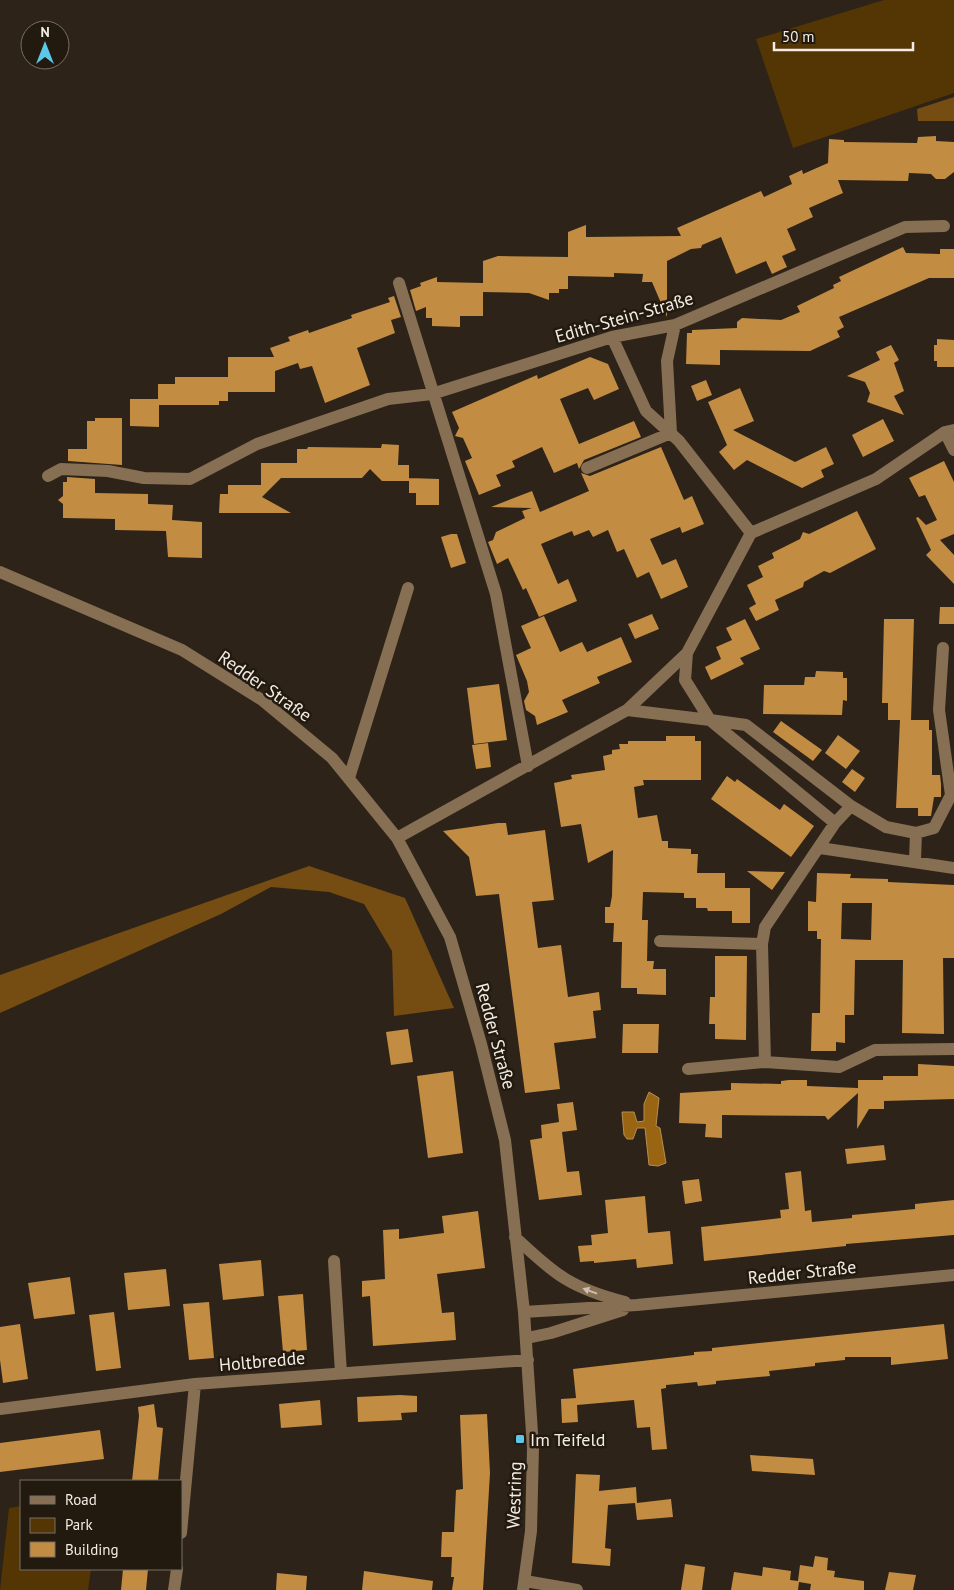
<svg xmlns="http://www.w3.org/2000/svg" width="954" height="1590" font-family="'PT Sans',sans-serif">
<rect width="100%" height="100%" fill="#2d2318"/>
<path fill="#543504" d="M884,0H954V93L793,148L756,39Z
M21,1506V1569H91L88,1590H0L9,1508Z"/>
<path fill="#754d12" d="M954,97V121H918L917,109Z
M309,866L405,898L454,1008L394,1016L392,951L364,904L329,892L271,887L221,914L0,1013V975Z"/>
<path fill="#996513" stroke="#b48e52" d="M649,1092L659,1098L656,1126L660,1128L666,1163L658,1166L649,1165L645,1128H637L633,1139H627L624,1135L622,1112H634L637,1122L644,1121V1104Z"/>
<path fill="#c38c43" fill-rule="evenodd" d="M936,136V141L954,142V172L945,179H936L931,174L909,173L908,181L838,180L843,193L809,208L813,217L787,229L796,250L782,256L787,267L772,274L766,261L736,274L721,237L702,245L701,248L691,249L667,261V317L652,282H642L643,274L614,273V277L568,276V289H559V293H549V300L529,293L483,292V316H460V327L432,326V318H426V307L416,311L410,290L421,286L420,283L437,277V282L483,283V261L498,256L568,257V232L586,225V237L681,236L677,228L761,191L764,197L792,184L789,176L802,170L803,174L828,163L829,139L844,140V142L917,143L918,137Z
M903,247L906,253L940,254V249H954V278H929L839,317L844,327L837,331L840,337L810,351L720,350V365L686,364L687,333H692V330L737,328V322L742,318L781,320L800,312L797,306L834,288L833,285L841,281L839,277Z
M394,296L401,317L391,320L395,333L357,348L370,385L325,403L312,366L300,369L298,363L275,371V392H228V401H219V405H159V427L130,426V399H158V384H175V377H228V357H274L270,348L290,341L288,337L308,330L309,333L352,318L351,315L390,302L388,298Z
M937,339L954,340V367H937V361H934V345H937Z
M891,345L899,360L894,363L904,391L894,396L904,415L867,402L870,393L865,382L847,376L880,360L876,352Z
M590,357L608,364L619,389L594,400L588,388L560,399L579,444L634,421L641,437L584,460L579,469L577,463L554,473L542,447L512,461L515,467L496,475L501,486L479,495L465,461L472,458L463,438L455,436L459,428L452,412L537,375L538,379Z
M706,380L712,395L697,401L691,386Z
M740,388L754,421L733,430L795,462L826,447L834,464L821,470L824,477L802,488L747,460L734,470L719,452L727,445L708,402Z
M95,418H122V465L68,461V449H87V421H95Z
M883,419L894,441L863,457L852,435Z
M382,444L399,445L398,465H409V481H382L370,469L362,478H281L262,497L291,513H219L220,494H228V485H261V463H297V449H307L308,447L381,448Z
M661,447L684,500L692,496L704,524L682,533L680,527L650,539L662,565L676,559L688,587L661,599L649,572L637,578L624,549L617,552L608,530L593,537L589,530L574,536L572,531L541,544L558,584L568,579L577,601L539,617L526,588L523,590L508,558L497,564L488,542L493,540L496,532L525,518L522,511L532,508L491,507L532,491L540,512L589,491L581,473L590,476Z
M944,461L954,482V534L940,540L954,555V584L926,555L931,550L916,518L918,517L926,525L937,520L925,495L919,497L909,478Z
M67,477L95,479V493L148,494V504L173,505L172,520L202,522V558L168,557L166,531L115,530V519L63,518V504L58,500L63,496V482H67Z
M409,478L439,479V505H416V493H409Z
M857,511L876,549L830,573L824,571L804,582L803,587L775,600L779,610L756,621L749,608L756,604L747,585L763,577L758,566L774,558L772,553L800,539L803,532L809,534Z
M451,534H457L466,563L451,568L441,537Z
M940,607H954V624H939Z
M652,614L659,629L635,639L628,624Z
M544,616L560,652L582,642L587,652L621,637L632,662L597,677L600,683L562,700L568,712L537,725L535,716L526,710L524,701L529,692L527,681L516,655L531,648L521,626Z
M745,619L760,649L740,658L744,664L711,680L705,667L721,659L716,647L732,640L726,628Z
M884,619H914L911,720H929V730H932V775H940L941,784V797H934L931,816H918V808H896L900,720H888V703H882Z
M816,671L843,672V678H847V701L843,700L842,715L763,714L764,685H804L805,677H815Z
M499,684L507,740L474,744L467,688Z
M781,721L822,750L813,761L773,732Z
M838,735L860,751L846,769L825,753Z
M666,736H695V741H701V780H643L644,785L634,787L638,818L657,815L662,841H668V848L691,849V854H698L697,873H725V888H750V923H732V911H708L707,908H696V898H684V893L643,892L642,920H648L647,961H654L653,969H666V995L637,994V988H621L622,942H613L614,923H605V907H610L612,896L613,850L588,863L581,824L561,827L554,783L572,779L571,775L605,770L603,756L612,754V750L620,749L619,744H628V741H666Z
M488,743L491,767L476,769L472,745Z
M852,769L865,778L855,792L842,782Z
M727,776L735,782L737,779L780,810L784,804L814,826L791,857L711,799Z
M498,823H506L508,835L545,830L554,900L532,902L538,948L561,945L568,997L599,992L601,1010L593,1011L596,1038L554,1043L560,1089L525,1093L499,894L476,896L469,857L443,831Z
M747,871L785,872L772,890Z
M817,873L851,874L850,878L888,879V882L954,885V958H943L944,1034L902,1033L903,960H855L854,1015H845V1043L836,1042V1051H811L812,1013H820L821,939H817V931H808V901L816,902ZM842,903H872L871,940L841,939Z
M715,956H747L746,1040L715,1039V1024H709L710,997H715Z
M623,1024H659L658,1053H622Z
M408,1029L413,1062L391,1065L386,1032Z
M918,1064L954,1066V1099L884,1101V1109H869L857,1129L858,1093L828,1120L825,1116L722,1115V1138L705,1137L706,1124L679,1123L680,1093L731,1090V1083L781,1084V1081L789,1080H807V1086L858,1088V1080H883V1076H918Z
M453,1071L463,1153L428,1158L417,1076Z
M573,1102L577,1130L562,1132L567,1172L579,1171L582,1195L539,1200L530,1140L542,1138L541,1125L559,1122L557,1104Z
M884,1145L886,1160L847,1164L845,1149Z
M801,1171L805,1211L811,1210L812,1222L852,1218V1215L915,1209V1204L954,1200V1235L846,1244V1246L704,1261L701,1227L781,1218L780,1210L789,1209L785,1173Z
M699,1179L702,1201L685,1204L682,1181Z
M645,1196L648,1233L670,1231L673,1264L637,1268L636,1259L594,1263V1261L580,1262L578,1246L592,1245L591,1235L608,1233L605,1200Z
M478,1211L485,1268L437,1274L442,1313L454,1312L456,1340L373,1346L370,1296L362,1297V1281L385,1279L383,1230L399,1229V1239L444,1233L442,1216Z
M261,1260L264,1296L223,1300L219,1264Z
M166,1269L170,1306L128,1310L124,1273Z
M70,1277L75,1314L34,1319L28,1283Z
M303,1294L307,1350L283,1352L278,1296Z
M209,1302L214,1358L189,1360L183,1304Z
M114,1312L121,1368L96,1371L89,1315Z
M20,1324L28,1379L3,1383L0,1360V1327Z
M944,1324L948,1359L891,1365V1357H845V1360L815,1363V1366L769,1371L770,1376L716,1381V1384L698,1386L697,1382L666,1385V1388L661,1389L667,1449L652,1450L650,1427L637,1428L634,1400L577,1405L578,1422L562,1423L561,1399L576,1398L573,1369L694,1355V1352L712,1351V1348Z
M400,1395L417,1396V1412L401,1413L402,1420L358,1422L357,1397Z
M320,1400L322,1425L281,1428L279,1404Z
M154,1404L157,1427L163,1428L158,1481H132L139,1416L138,1407Z
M487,1414L490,1473L483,1590H452L454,1577H451L452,1557H441L442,1532H454L456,1490L463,1489L460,1415Z
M100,1430L104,1459L0,1472V1443Z
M750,1455L813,1459L815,1475L752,1471Z
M576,1474L600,1475L599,1491L636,1487L637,1503L671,1499L673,1517L637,1520L635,1503L608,1505L605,1548L611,1549L610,1566L572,1563Z
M815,1556L828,1558L827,1570L835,1571L834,1577L864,1581V1590H810L811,1584L799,1582L798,1590H731L734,1572L762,1576L763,1567L791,1571L790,1580L798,1581L800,1565L813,1567Z
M685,1564L705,1567L702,1590H681Z
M123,1569H148L146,1590H121Z
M364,1571L433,1581L432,1590H362Z
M889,1572L916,1575L913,1590H885Z
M277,1573L307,1576L306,1590H276Z"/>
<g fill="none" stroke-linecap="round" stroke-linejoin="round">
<path stroke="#866f53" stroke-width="12" d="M399,283L496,594L528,766
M612,337L646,411L679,441L751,533
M945,432L954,450
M587,468L671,433L667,361L675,325
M48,476L61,469L108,471L144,478L190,479L257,444L388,399L432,394L612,337L675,325L905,227L944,226
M0,572L182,650L262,700L332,758L397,838L450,937L481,1044L505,1140L524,1312L533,1448L531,1531L523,1590
M687,653L685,680L710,720L746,725L851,806L886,827L916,833L915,860
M627,710L687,653L751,533L876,479L945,432L954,430
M349,778L408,588
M916,833L934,828L951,795L939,710L943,648
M397,838L627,710L710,720L835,823
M820,848L954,868
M660,941L762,944
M765,1062L762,944L765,927L835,823L851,806
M688,1069L765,1062L839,1067L875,1050L954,1049
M515,1237C555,1275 571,1288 625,1302
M334,1261L341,1373
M524,1312L637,1305L954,1275
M527,1338L551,1333L623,1310
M0,1409L195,1384L528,1360
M181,1533L195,1384
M525,1581L577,1590
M174,1590L177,1569"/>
</g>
<defs><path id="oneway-solid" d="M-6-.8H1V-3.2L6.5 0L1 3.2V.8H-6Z" transform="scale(1.25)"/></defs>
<use fill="#ccc0b2" href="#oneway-solid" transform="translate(590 1291) rotate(-160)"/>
<rect fill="#5dc7e8" stroke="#231a0f" stroke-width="2" x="515" y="1434" width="10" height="10" rx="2.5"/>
<g text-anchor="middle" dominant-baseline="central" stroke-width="5" stroke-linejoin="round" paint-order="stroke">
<g font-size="18" fill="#f2ece5" stroke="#231a0f">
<text transform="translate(624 317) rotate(-16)">Edith-Stein-Straße</text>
<text transform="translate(265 686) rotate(35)">Redder Straße</text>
<text transform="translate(496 1036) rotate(75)">Redder Straße</text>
<text transform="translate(802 1272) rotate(-6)">Redder Straße</text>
<text transform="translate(262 1361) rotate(-5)">Holtbredde</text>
<text transform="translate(514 1495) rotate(-88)">Westring</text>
</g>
<g font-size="18" fill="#f2ece5" stroke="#231a0f" text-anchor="start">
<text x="530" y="1439">Im Teifeld</text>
</g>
</g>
<rect x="20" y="1480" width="162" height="90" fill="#231a0f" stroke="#766e65"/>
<rect x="30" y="1496" width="25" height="8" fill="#866f53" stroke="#766e65"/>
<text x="65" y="1505" font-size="15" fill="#f2ece5">Road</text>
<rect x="30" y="1518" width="25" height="15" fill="#543504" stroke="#766e65"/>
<text x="65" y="1530" font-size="15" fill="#f2ece5">Park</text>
<rect x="30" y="1542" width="25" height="15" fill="#c38c43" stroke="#766e65"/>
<text x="65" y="1555" font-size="15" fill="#f2ece5">Building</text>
<g transform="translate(45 45)"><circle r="24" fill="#231a0f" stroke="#766e65"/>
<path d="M0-4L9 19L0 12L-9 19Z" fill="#5dc7e8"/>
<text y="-8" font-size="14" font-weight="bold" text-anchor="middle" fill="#f2ece5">N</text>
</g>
<path d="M774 42v8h139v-8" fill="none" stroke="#f2ece5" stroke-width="2.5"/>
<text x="782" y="42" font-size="15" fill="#f2ece5" stroke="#231a0f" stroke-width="4" paint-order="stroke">50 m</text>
</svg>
